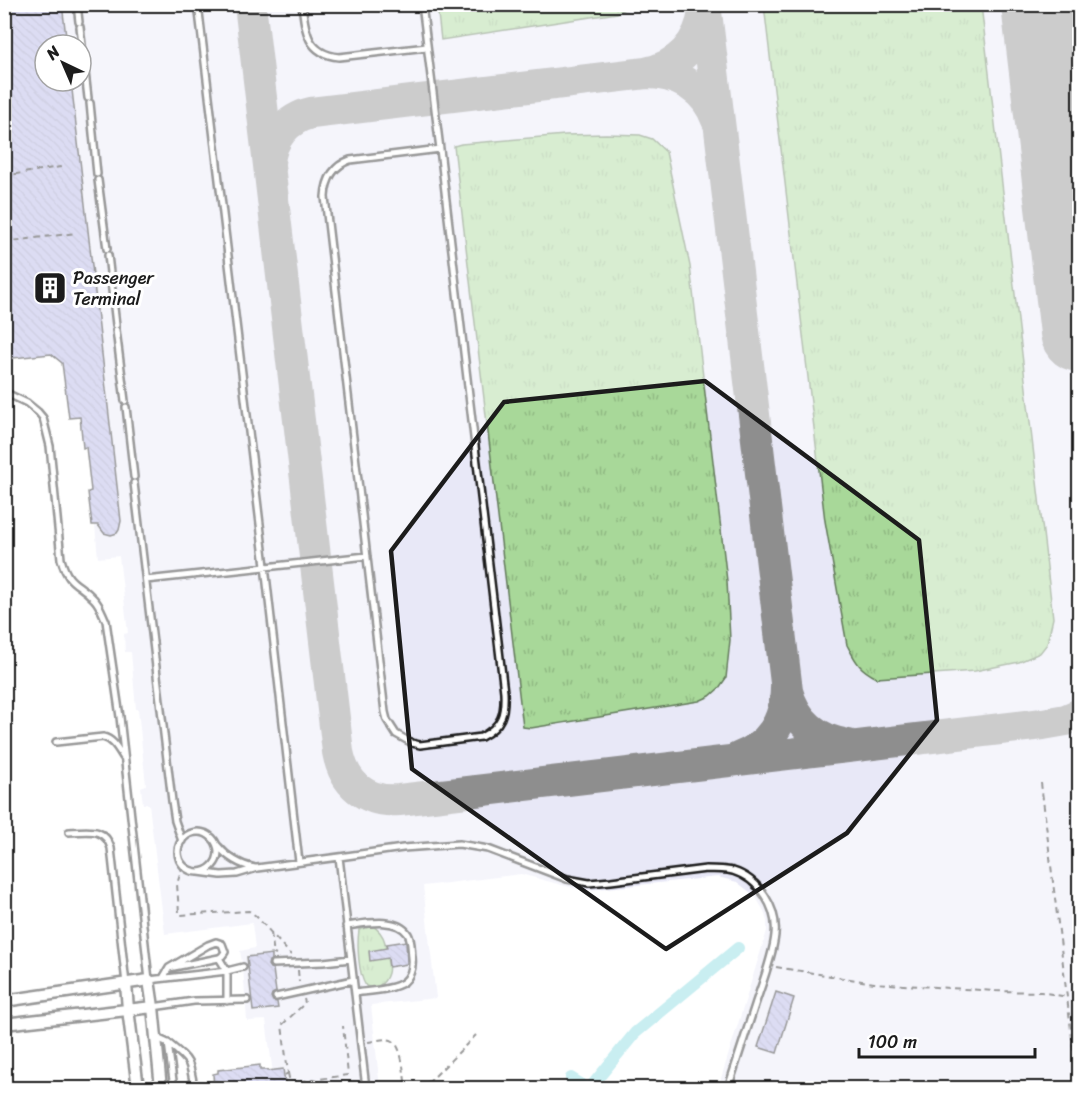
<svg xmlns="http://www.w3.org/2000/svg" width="1084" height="1093" font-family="Sriracha,sans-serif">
<defs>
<pattern id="grass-tufts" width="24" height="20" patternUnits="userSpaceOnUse" patternTransform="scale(1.5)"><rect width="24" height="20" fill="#a8d899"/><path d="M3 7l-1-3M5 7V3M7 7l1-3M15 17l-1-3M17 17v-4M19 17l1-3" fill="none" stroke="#90b983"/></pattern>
<pattern id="building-back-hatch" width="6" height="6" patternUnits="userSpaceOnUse" patternTransform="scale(1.5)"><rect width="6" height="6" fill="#b2b2e4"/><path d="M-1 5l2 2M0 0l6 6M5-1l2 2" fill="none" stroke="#9898c3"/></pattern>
</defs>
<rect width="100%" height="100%" fill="#fff"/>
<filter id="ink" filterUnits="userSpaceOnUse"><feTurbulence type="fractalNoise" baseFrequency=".0167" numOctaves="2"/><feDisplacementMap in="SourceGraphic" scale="12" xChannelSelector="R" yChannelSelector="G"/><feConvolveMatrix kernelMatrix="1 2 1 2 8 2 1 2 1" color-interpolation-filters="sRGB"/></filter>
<g filter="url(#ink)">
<path fill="#e8e8f7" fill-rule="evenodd" d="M4,5H1079V1088H718L767,931V921L764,911L755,896L737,882L718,877L587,890L573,888L521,874L423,886L436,998L371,1005L380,1088H286L283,1069L275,1070L273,1074L266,1020L247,1021L243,967L240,951L255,948L252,923L165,934L149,804H143L141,787L146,785L138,709H136L131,652H125L124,634L128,633L119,556L98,558L95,525H92L88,492L91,491L86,448H83L80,417L69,418L62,363L55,354L5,359ZM45,45H81V81H45Z"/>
<path fill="url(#grass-tufts)" stroke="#627a5a" stroke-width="1.5" d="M437,5V4L634,5L617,13L441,40Z
M764,5H981L1053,618L1047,644L1040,653L1019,662L975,671L877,678C859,669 856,662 847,645L825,521Z
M606,134L640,135L652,139L666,152L690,266L727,581L730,640L726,678L719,688L710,696L699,701L531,728L523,727L454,146L461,144L565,135Z
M374,927C376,928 380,932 381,934C385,939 386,947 386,953C387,960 390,967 388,973C385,984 376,990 366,986C358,974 357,944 359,930L368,927Z"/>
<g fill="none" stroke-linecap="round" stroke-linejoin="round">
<path stroke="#87d9e0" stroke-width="12" d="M571,1078L587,1088
M590,1088L635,1033L738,948"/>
<path stroke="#8e8e8e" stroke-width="32" d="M250,4L338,752C344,784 366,803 399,800L1043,724L1066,720L1080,714
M705,4L787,691C795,721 818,741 849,745
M646,73C678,66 700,44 704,11
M269,163C271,138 287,119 311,113L646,73C678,73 706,89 717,120
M738,758C770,746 786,720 786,687"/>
<path stroke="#8e8e8e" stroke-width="80" d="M1041,4L1080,332"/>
</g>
<path fill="url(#building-back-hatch)" stroke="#1c1c1c" stroke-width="1.5" d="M4,4H62L67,45H45V81H71L121,521L119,530L117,533L111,535L104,533L98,525H92L88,492L91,491L86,447L83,448L80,417L69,418L62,363L51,354L4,359Z
M406,941L407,964L389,967L388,958L370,961L369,951L387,948L386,944Z
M272,954V959L269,961L268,965L270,968L273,969L276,992L272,994L271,997L273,1001L277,1002L278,1008L253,1011L247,957Z
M776,992L794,998L777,1053L758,1047Z
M260,1065V1070H266L267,1071L283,1069L286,1089H214L213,1074L218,1073V1070Z"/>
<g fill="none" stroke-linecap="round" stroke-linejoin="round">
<defs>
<path id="service" d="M77,4L79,22
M198,4L265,566L299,862
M302,4C305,30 307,54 339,57L427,47
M422,4L440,149L504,692C505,714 502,726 481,737L420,745L412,743L396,734L387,720L385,712L325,197C326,179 333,166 350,160L440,149
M80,27L88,98
M90,103L97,174
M98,180L107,249
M108,255L116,325
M116,330L125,401
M4,392L27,403L38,412L43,418L50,446L61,559C69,587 78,581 94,599C100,605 102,613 106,621L120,717L149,980L227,971L243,967
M126,407L134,477
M134,483L172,801L175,821L182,841
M146,580L367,556
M56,742L103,737C113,739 118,749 123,757
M69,832C88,832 104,826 111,848L126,984
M178 852a20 20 0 1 1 40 0a20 20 0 1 1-40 0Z
M218,846C228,858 240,865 255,868
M339,857L366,1088
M199,872L221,875L237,874L257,868L339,857L403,848L459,844L488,849L567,879L589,883L611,881L706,869C715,869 724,869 733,871C759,879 778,908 775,935C773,956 762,984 755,1005C746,1033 737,1061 728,1088
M346,926C363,924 397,916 408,934C412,940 411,950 412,957C413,966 412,975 404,982C393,990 369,991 355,993
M273,964L323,962L351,959
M169,968L219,958L227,971V1001
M163,978L169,968L208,945L216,942L222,944L225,952L222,956L219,958
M276,997L353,980
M153,1007L194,1001L247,1000
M157,1038L168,1043L174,1088
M168,1043C190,1061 190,1060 194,1088"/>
<path id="minor" d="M126,984L128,1009L138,1088
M4,1001L149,980L153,1007L161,1088
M4,1024L153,1007"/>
</defs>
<use href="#service" stroke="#1c1c1c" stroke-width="10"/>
<use href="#minor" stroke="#1c1c1c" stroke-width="15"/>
<path stroke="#1c1c1c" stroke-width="2" stroke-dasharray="6 4.5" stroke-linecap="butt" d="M4,176L66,166
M4,242L76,233
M1041,783L1078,1088
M183,865L177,884L179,913L180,915L249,911L256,916L291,955
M271,933L274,954L276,955
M776,967L874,983L995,991L1041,992L1067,997
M298,970L299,982
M368,1042C375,1041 386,1037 393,1041C403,1048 404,1077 406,1088
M288,1073L291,1088
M285,1075L288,1073L282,1025L305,1003L304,999
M290,1083L348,1075L343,1026
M418,1088L430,1081L476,1035"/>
<use href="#service" stroke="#fff" stroke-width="5"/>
<use href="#minor" stroke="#fff" stroke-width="10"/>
</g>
</g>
<path d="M0 0H1084V1093H0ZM705,381L919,540L937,720L847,833L666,949L412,769L391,551L504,402Z" fill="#fff" fill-opacity=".55" fill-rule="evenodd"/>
<path fill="none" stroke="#1c1c1c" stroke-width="4.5" stroke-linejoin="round" d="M705,381L919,540L937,720L847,833L666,949L412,769L391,551L504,402Z"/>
<defs>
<symbol id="building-square" viewBox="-11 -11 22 22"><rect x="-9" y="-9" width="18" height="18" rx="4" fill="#1c1c1c" stroke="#fff"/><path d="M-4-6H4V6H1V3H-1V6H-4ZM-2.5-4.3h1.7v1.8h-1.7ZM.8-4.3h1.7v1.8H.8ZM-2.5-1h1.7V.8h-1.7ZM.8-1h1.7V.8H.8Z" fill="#fff"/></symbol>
</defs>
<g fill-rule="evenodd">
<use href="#building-square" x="31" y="269" width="38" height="38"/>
</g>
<g text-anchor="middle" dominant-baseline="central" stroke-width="6" stroke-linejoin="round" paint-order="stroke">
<g font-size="18" fill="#1c1c1c" stroke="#fff" text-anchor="start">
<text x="73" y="278">Passenger<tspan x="73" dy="21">Terminal</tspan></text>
</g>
</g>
<rect width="1084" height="1093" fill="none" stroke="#fff" stroke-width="24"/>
<rect x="12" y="12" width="1060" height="1069" fill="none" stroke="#1c1c1c" stroke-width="2" filter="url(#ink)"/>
<g transform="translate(63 63) rotate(316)"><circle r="28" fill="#ffffff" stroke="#a4a4a4" stroke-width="1.5"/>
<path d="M0-4.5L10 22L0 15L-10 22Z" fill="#1c1c1c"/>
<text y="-9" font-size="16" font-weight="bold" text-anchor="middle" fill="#1c1c1c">N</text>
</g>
<path d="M859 1048v9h176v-9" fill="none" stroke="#1c1c1c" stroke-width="3"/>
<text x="868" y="1048" font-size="18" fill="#1c1c1c" stroke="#ffffff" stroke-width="4.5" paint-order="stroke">100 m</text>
</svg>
